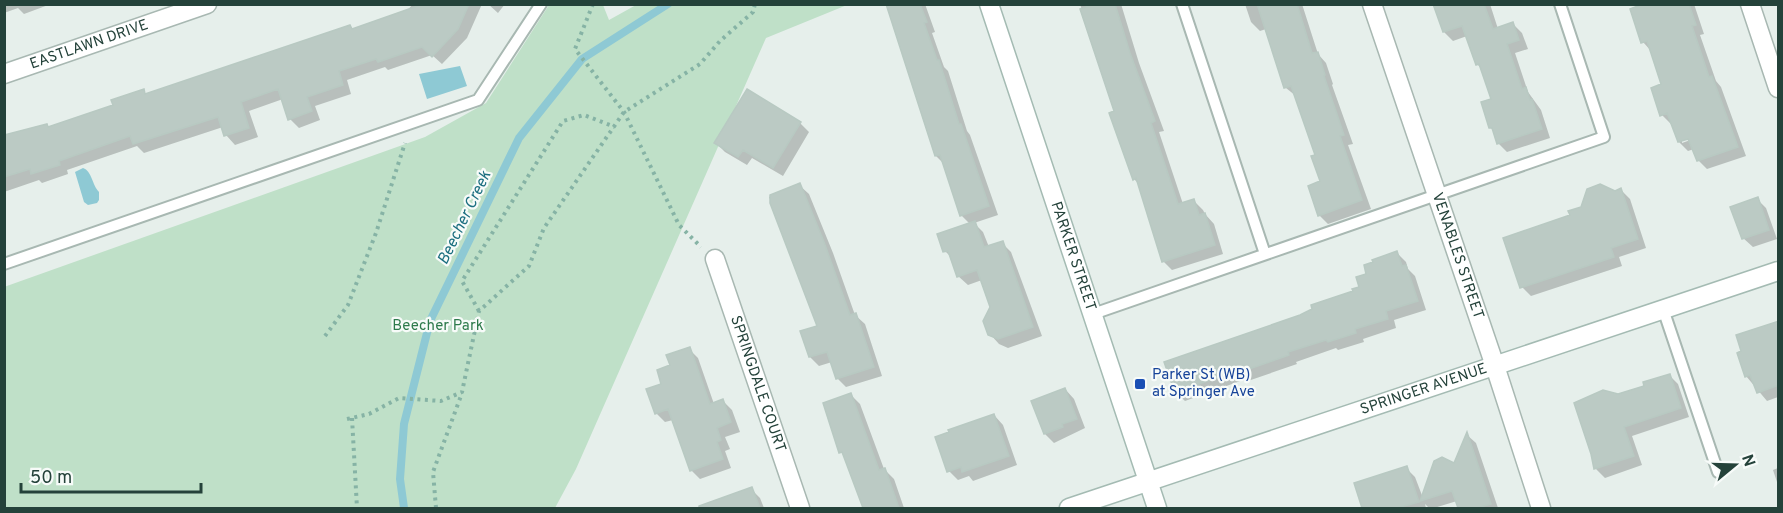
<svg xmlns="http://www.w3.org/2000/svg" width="1783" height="513" font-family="Overpass,sans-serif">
<rect width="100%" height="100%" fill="#e6efeb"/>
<path fill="#bfe0c8" d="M549,5H603L609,20L636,5H847L766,38L576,469L555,508H5L4,287L425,137L486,103Z"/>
<path fill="#8ec9d4" d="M460,66L467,86L427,99L419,74Z
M83,168C92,171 92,185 99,192V200L97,203L88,205L84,202L75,172Z"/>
<path fill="#0003" fill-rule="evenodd" d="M4,4H51L24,14L18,8L4,13Z
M413,4H482L467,38L442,64L432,55L388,70L385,67L347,80L351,94L315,106L320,120L299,128L290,119L283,99L249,111L258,137L235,145L226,135L223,127L144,153L137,146L67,170L68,174L42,183L39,180L4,192V137L48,128L114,106L143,91L147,95L350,26L353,30L406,12Z
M488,4H505L498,13Z
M887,4H925L935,32L932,33L944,67L948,71L967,131L970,135L998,215L974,223L983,232L989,247L1002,243L1011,252L1042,336L1008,348L999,344L990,334L992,307L982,280L968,285L958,276L953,259L945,251L970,224L961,215L944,164L936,156Z
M1080,4H1121L1139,63L1164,131L1159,132L1183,204L1194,201L1203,210L1205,214L1214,224L1223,254L1172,270L1163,261L1139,184L1134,179L1116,112Z
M1245,4H1302L1318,54L1326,63L1333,84L1332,85L1353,144L1348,145L1371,209L1328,224L1319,215L1322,182L1317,156L1296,96L1286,88L1266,29L1260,31L1251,22Z
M1435,4H1490L1498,29L1513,24L1522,33L1528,49L1515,53L1528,92L1541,110L1550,138L1507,152L1498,143L1494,131L1491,128L1493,100L1482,69L1477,64L1467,36L1453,41L1444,32Z
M1638,4H1694L1704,34L1700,35L1716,81L1721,87L1746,156L1707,169L1698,160L1694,149L1688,151L1679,142L1673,123L1671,124L1662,115L1663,85L1652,52L1643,42ZM1696,138L1682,143V139Z
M800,123L809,132L783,176L752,158L747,165L725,152L716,143Z
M799,185L809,194L833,253L855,315L865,324L882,376L846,387L837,378L832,362L819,366L810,357L819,327L793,254L769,197Z
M1621,190L1630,199L1646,248L1619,257L1622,266L1531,296L1522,287L1571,216Z
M1757,199L1766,208L1777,239L1753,247L1743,238Z
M1397,253L1406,262L1408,269L1415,276L1426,310L1394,320L1396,328L1363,339L1364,342L1338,350L1336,348L1296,362L1297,364L1245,382L1243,380L1185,401L1176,392L1300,316L1355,292L1361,288L1368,275Z
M1778,322V397L1767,401L1746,376Z
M689,349L698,358L714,404L723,401L732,410L740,432L725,437L730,449L725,451L731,468L700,479L691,470L673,420L665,422L656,413L663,385L672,366Z
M1669,375L1678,384L1689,417L1632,436L1642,465L1605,478L1596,469L1593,454L1646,387Z
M1065,389L1074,399L1085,428L1054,443L1045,434Z
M851,395L860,404L884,469L894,479L904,508H860L863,507L845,457L841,452Z
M994,415L1003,425L1017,465L973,481L969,476L958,480L949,471Z
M1467,435L1476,443L1498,508H1460L1457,501L1434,508H1429L1425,504L1426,508H1363L1355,484L1406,468L1415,477L1423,498L1455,466Z
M1778,468V485L1773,470Z
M751,489L760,498L764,508H697Z"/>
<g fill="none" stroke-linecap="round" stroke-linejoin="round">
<path stroke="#8ec9d4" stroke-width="8" d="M404,508L400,479L404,424L430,321L519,138L582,59L668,4"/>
</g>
<path fill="#bbcac4" stroke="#b8c9c2" stroke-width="1.5" d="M423,4H469L458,29L432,57L422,47L378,62L376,59L339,71L343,85L307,97L312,111L288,120L278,89L241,102L249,128L224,136L218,117L133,144L130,136L59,161L60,165L31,174L30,169L4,177V135L47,124L48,127L113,105L111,100L144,89L145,94L350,25L352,29Z
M886,4H920L927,22L924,23L937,60H939L959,124H961L989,206L960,216L940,155L935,156Z
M1095,4H1115L1130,53L1155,121L1151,123L1178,204L1194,199L1199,215L1205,213L1215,245L1162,262L1136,178L1133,180L1109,113L1114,111L1080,9Z
M1257,4H1297L1312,53L1318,52L1325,75L1324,76L1344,135L1340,136L1362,200L1318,216L1308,186L1320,181L1311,156L1315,155L1291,86L1284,88Z
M1433,4H1484L1493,29L1513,22L1519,40L1507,44L1522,89L1526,87L1530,100L1532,99L1542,129L1497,144L1492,128H1489L1481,102L1491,99L1479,64L1476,65L1462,26L1443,32Z
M1643,4H1689L1696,25L1692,26L1709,77L1712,76L1738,147L1697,161L1688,139L1678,142L1667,113L1660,116L1651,88L1661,84L1647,41L1641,43L1630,9Z
M747,89L801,122L773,168L743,150L738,157L714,143Z
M800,183L824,242L850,315L856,313L874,367L836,379L827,352L809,357L800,331L817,326L770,203V195Z
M1600,184L1615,191L1621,188L1638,239L1611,248L1614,257L1520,288L1503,238L1570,215L1568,211L1581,207L1587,189Z
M1758,197L1769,230L1742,239L1730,207Z
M975,221L984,247L1003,241L1033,327L998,339L988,335L983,321L990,307L977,270L957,277L948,251L943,252L937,234Z
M1397,251L1402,266L1406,265L1418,301L1386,311L1388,319L1355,329L1356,333L1328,342L1326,340L1288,352L1289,355L1235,374L1234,371L1175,393L1164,362L1300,315L1312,309L1311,305L1353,291L1352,289L1359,287L1356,277L1366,274L1364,265L1373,262L1372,260Z
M1779,321V385L1757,393L1750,375L1745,377L1737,353L1741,351L1736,335Z
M690,347L710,404L723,399L731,422L717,428L721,440L717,442L723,459L690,471L668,409L655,414L646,389L661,384L657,370L670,365L666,355Z
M1670,374L1681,408L1624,427L1634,456L1594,469L1591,454L1574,403L1603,390L1618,394L1644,386L1643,382Z
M1065,388L1077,419L1062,424L1063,427L1044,434L1031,401Z
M851,393L879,470L885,468L899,508H863L842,452L839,453L823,403Z
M994,414L1009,456L962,472L961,467L947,472L935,437L949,432L948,430Z
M1467,432L1491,504L1477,508H1458L1452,491L1420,501L1434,461L1442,457L1454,463Z
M1407,466L1419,502L1397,508H1362L1354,483Z
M752,487L760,508H699V506Z"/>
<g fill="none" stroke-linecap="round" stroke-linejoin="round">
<defs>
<path id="lane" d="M1182,4L1265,254
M4,264L478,100L541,4
M1663,309L1718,472
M1093,314L1604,137L1560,4"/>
<g id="street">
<path id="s1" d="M1372,4L1495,366L1541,508"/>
<path d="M1750,4L1778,88"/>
<path id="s2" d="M4,74L207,4"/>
<path id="s3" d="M715,259L800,508"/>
</g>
<g id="secondary">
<path id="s4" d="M989,4L1157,508"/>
<path id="s5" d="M1069,508L1778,271"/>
</g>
</defs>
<use href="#lane" stroke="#a8b8b2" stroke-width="14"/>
<use href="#street" stroke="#a8b8b2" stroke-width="21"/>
<use href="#secondary" stroke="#a4bbb3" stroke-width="21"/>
<path stroke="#86b3a5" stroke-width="4" stroke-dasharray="3 4.5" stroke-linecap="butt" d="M593,4L575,49L624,112L679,225L701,247
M479,311L462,281L563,121L584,115L615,127
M325,336L348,305L376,233L405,143
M352,418L357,508
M347,419L369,414L399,398L441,401L462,392L479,311L529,266L544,228L624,112L700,64L720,41L753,12L755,4
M436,508L433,472L462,393"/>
<use href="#lane" stroke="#fff" stroke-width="10"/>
<use href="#street" stroke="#fff" stroke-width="18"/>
<use href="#secondary" stroke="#fff" stroke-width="18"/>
</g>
<rect fill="#1a4fb4" stroke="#f7fbf9" stroke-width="2" x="1134" y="378" width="12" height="12" rx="3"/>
<g text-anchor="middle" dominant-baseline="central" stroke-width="4.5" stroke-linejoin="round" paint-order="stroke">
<g font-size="15" fill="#24423a" stroke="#f7fbf9">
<text stroke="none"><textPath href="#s2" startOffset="90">EASTLAWN DRIVE</textPath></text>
<text stroke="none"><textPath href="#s4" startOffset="266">PARKER STREET</textPath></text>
<text stroke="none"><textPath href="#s1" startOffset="266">VENABLES STREET</textPath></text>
<text stroke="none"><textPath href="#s3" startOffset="132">SPRINGDALE COURT</textPath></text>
<text stroke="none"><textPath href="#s5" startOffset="374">SPRINGER AVENUE</textPath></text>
</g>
<g font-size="15" fill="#2d7a4b" stroke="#f7fbf9">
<text x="438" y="326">Beecher Park</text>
</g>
<g font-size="15" fill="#164399" stroke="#f7fbf9" text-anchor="start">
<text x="1152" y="375">Parker St (WB)<tspan x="1152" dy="17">at Springer Ave</tspan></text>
</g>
<g font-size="16" font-style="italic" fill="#1c6f80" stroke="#f7fbf9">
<text transform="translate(465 218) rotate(-64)">Beecher Creek</text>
</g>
</g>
<rect width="1783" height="513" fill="none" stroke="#24423a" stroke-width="12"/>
<g transform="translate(1735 465) rotate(71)" stroke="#f7fbf9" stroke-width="4.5" paint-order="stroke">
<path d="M0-4.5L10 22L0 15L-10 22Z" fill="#24423a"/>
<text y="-9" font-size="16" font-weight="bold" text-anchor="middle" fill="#24423a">N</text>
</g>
<path d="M21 483v9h180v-9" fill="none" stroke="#24423a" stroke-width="3"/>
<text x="30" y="483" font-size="18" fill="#24423a" stroke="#f7fbf9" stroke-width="4.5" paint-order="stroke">50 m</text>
</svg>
